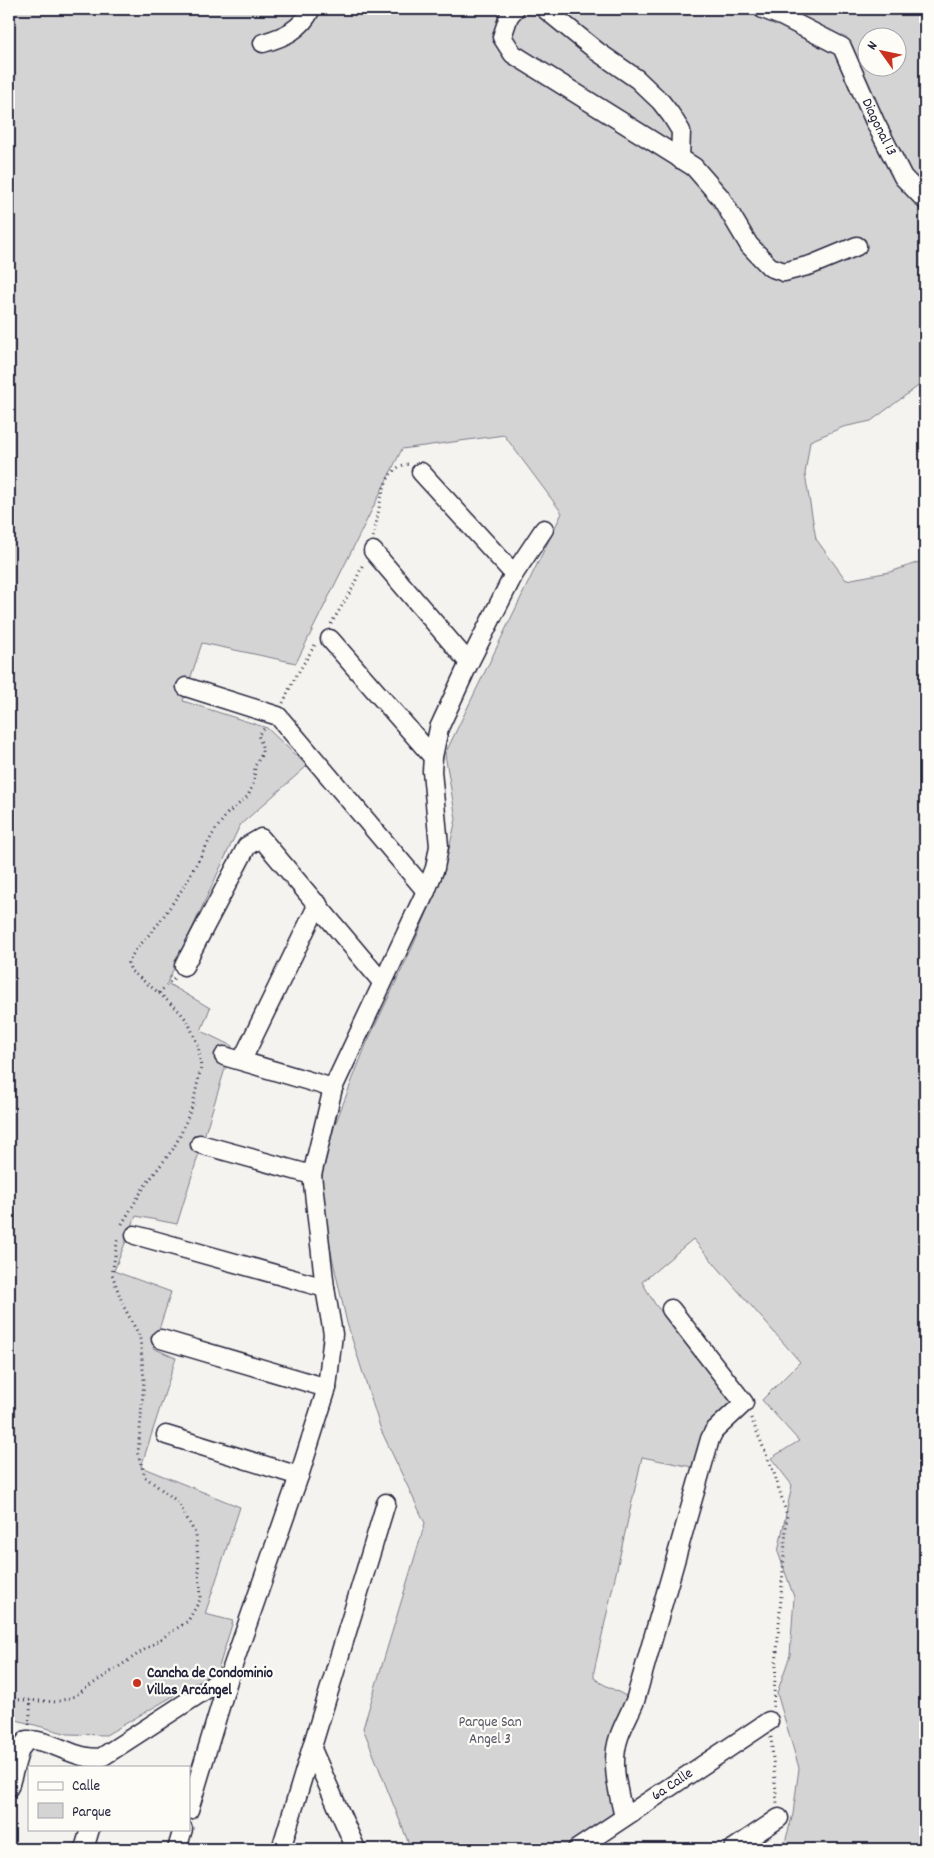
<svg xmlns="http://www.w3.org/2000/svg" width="934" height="1858" font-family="Dekko,sans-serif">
<rect width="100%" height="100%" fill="#f4f3ef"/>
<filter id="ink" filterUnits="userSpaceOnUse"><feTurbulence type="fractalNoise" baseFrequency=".02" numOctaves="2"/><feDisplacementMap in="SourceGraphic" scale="10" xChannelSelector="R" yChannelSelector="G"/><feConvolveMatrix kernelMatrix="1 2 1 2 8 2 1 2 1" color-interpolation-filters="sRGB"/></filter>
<g filter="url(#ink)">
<path fill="#d5d4d5" stroke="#7c7b88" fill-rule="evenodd" d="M9,9H925V381L871,421L843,427L810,441L805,474L816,539L846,580L890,572L925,560V1849H783L793,1814L799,1768L777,1693L790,1655L794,1597L778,1552L792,1485L771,1458L799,1441L762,1400L800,1362L693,1239L642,1282L655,1304L735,1404L697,1468L642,1457L594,1671V1678L601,1683L628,1697L608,1774V1785L613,1802L612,1818L564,1849H411L363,1728L425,1523L381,1430L347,1323L326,1230L321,1179L334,1127L366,1045L412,948L443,875L456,819L445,754L562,513L504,435L402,449L296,663L202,643L183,701L267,728L307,766L240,825L167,983L210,1008L201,1031L232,1046L177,1224L136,1216L114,1271L171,1292L153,1348L176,1358L141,1467L240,1507L205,1614L233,1621L218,1670L106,1735L68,1734L9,1718ZM866,38H896V68H866Z"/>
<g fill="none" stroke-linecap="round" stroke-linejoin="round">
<defs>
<g id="minor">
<path d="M515,9L509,16L502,37L513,54L694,167L721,198L749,245L770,267L784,272L811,265L857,246"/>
<path d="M545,9L598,52L637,79L661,102L671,115L681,131L680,159"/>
<path id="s1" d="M763,9L781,16L842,47L875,122L903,177L925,200"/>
<path d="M263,43C284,37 301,30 311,9"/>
<path d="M421,472L514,574"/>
<path d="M373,551L469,663"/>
<path d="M330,639L433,757"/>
<path d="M186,687L278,716L426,891"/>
<path d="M184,966L247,846L261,838L382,982"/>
<path d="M224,1056L333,1088"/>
<path d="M242,1060L318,904"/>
<path d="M200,1144L312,1175"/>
<path d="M135,1235L325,1288"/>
<path d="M161,1339L327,1388"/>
<path d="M166,1435L299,1476"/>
<path d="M312,1749L356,1849"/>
<path d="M9,1787L20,1749L27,1740C54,1739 76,1762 102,1757L230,1674"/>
<path d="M189,1810L230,1674L299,1476L327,1388L333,1334L325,1288L312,1175L333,1088L426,891L435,868L439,846L432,771L433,757L439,728L469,663L514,574L544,529"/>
<path d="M624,1817C618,1791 610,1763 619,1737C623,1725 630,1713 635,1701L710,1439L714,1431L744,1403L671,1309"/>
<path d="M84,1849L90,1829"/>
<path d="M177,1849L183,1829"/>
<path d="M281,1849L386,1503"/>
<path id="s2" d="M577,1849L769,1721"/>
<path d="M733,1849L779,1818"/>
</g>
</defs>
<use href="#minor" stroke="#22223b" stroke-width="21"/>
<path stroke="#22223b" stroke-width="3" stroke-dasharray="1 4" stroke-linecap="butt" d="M373,537C380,516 379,467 408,464
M331,624L352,589L363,564
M283,703L292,683L316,643
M159,993L174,978
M122,1224L144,1187L173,1149L180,1136L193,1104L201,1067L198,1045L188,1022L180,1012L159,993L131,971L128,963L134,952L159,923L183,888L214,832L227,814L248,796L254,782L255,766L262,754V745L258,735L265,728
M751,1418L774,1473L787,1515L773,1707
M9,1699L56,1702L73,1697L188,1621L201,1598L196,1535L178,1502L145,1477L138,1454L144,1380L140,1337L123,1305L112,1274L118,1237
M29,1725L31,1700
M771,1737L777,1803
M773,1849L774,1841"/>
<use href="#minor" stroke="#fdfcf7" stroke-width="18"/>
</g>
</g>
<circle fill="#c8321e" stroke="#fdfcf7" stroke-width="2" cx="137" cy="1683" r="5"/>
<g text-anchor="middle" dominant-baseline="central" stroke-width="4.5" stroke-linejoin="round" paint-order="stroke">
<g font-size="15" fill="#22223b" stroke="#fdfcf7">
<text stroke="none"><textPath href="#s1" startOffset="176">Diagonal 13</textPath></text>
<text stroke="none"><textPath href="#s2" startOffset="115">6a Calle</textPath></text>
</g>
<g font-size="15" font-weight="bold" fill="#22223b" stroke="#fdfcf7" text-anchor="start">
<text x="147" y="1674">Cancha de Condominio<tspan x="147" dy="17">Villas Arcángel</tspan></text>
</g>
<g font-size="15" fill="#585769" stroke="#fdfcf7">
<text x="490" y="1723">Parque San<tspan x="490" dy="17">Angel 3</tspan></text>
</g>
</g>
<rect width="934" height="1858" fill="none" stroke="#fdfcf7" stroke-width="30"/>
<rect x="15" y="15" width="904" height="1828" fill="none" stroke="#22223b" stroke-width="2" filter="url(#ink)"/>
<rect x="28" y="1766" width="162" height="65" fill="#fdfcf7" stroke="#a5a5ac"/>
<rect x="38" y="1782" width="25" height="8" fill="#fdfcf7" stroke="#a5a5ac"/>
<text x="72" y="1790" font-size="15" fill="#22223b">Calle</text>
<rect x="38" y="1803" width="25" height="15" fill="#d5d4d5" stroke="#a5a5ac"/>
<text x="72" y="1816" font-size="15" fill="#22223b">Parque</text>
<g transform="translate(882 52) rotate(303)"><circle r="24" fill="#fdfcf7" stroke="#a5a5ac"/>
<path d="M0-4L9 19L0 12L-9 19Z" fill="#c8321e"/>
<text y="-8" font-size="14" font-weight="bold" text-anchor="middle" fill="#22223b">N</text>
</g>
</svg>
